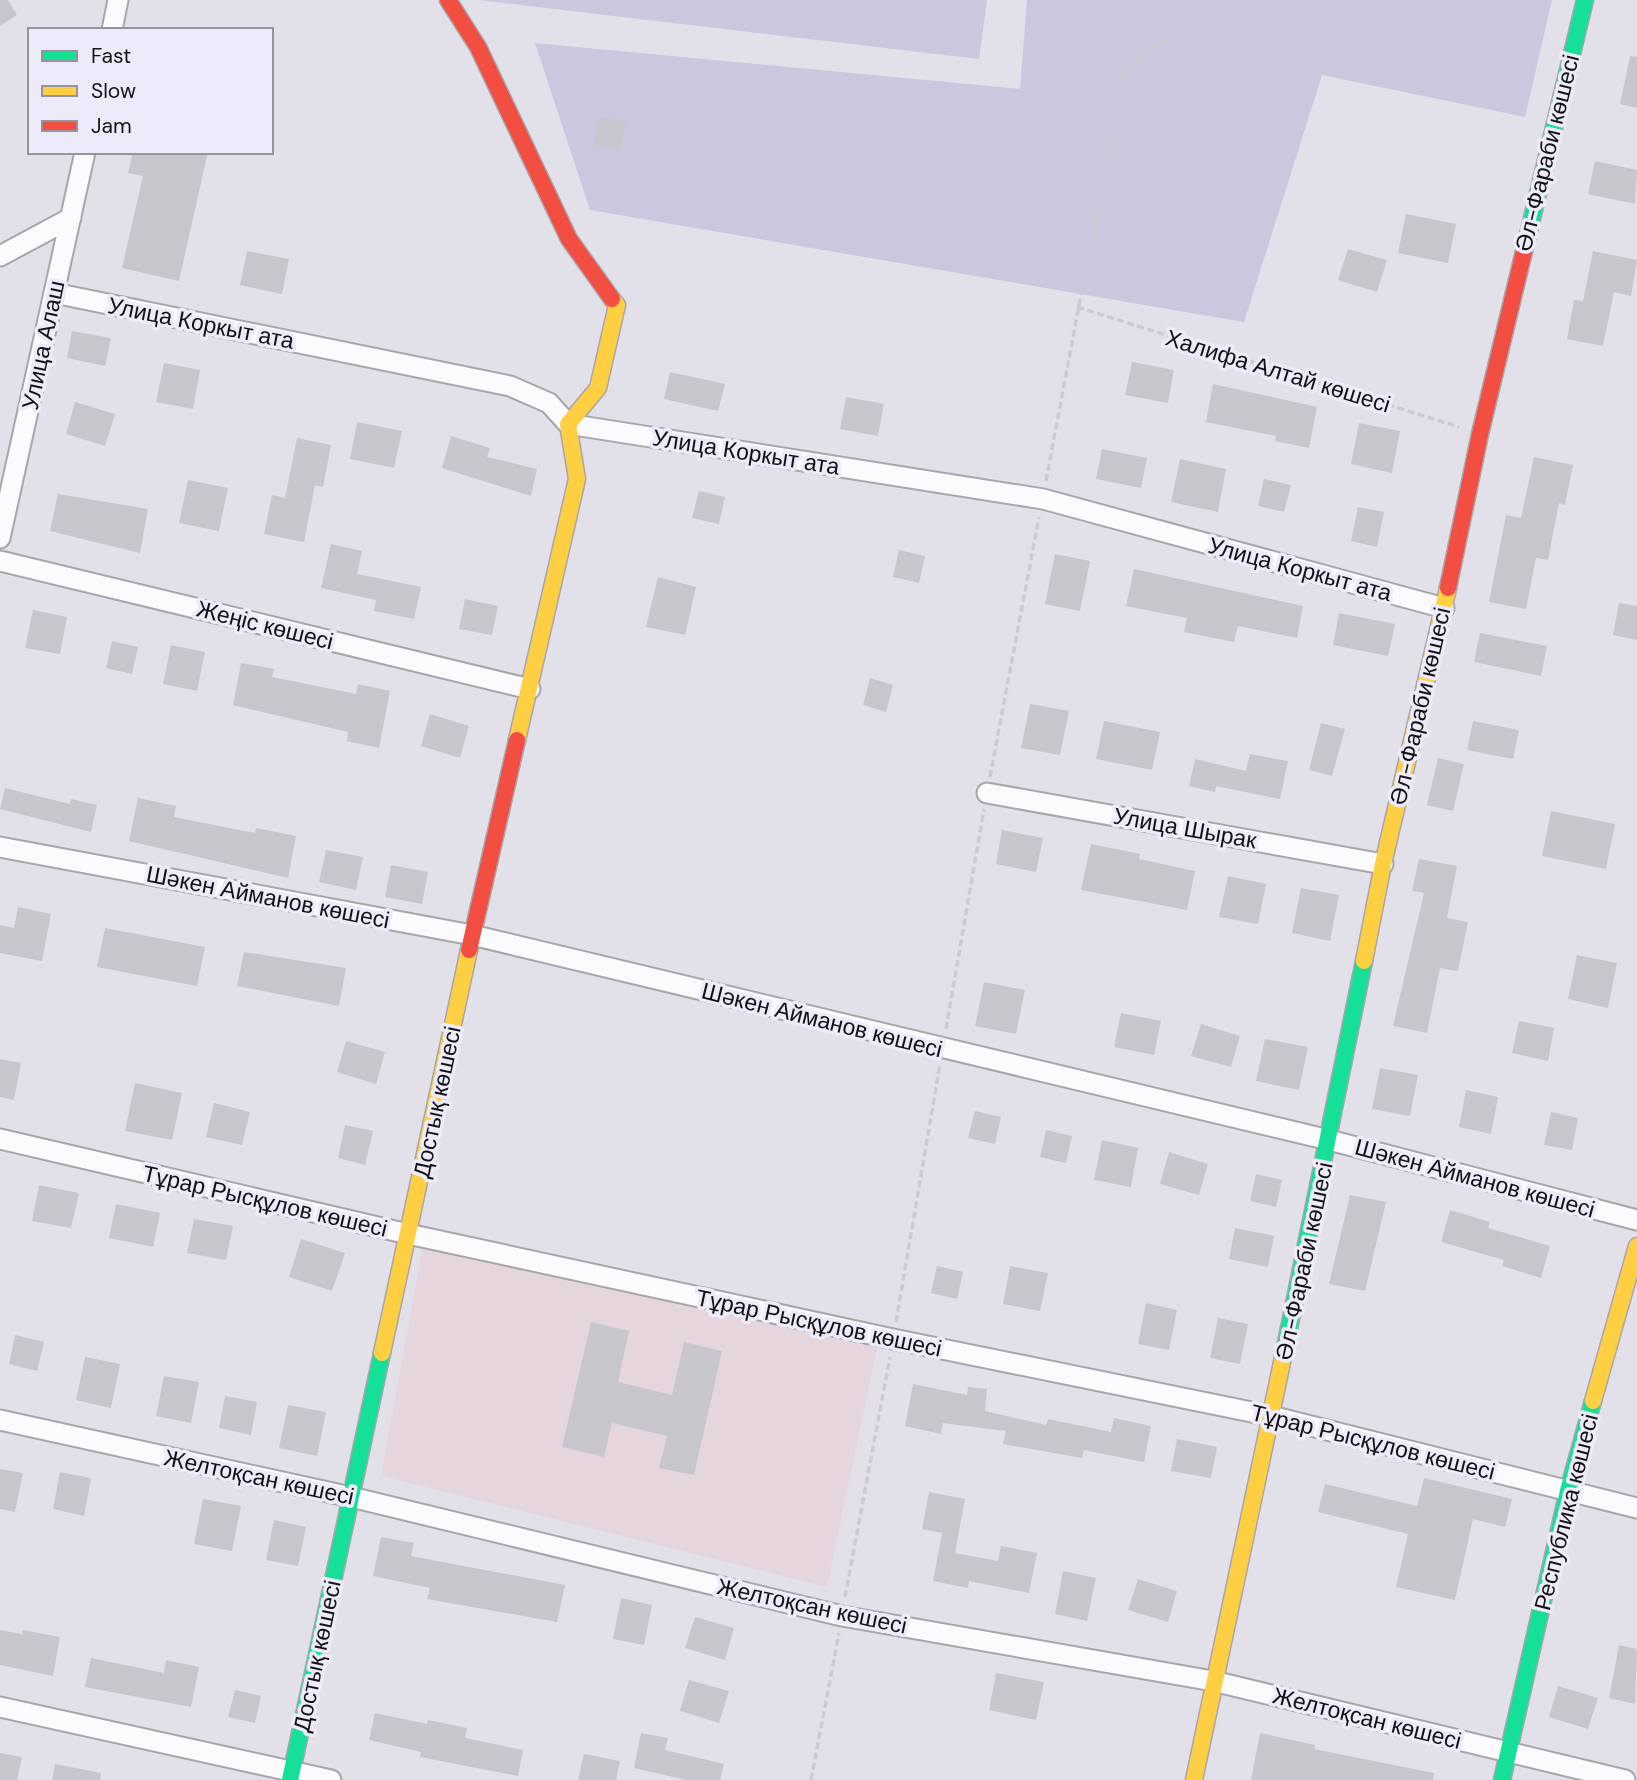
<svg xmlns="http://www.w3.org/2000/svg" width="1637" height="1780" font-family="'DM Sans',sans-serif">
<rect width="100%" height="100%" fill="#e2e0e8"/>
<path fill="#e5d6de" d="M424,1240L877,1348L827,1587L381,1476Z"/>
<path fill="#ccc7df" d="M479,0H987L979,59Z
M1027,0H1552L1525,117L1322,75L1244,322L590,210L535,43L1020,89Z"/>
<path fill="#c8c6cd" d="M0,0H8L17,15L0,26Z
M1630,56L1637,57V108L1620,104Z
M600,116L626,122L620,150L594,144Z
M133,152H208L179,281L122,268L143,176L128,173Z
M1595,161L1637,170L1635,204L1588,194Z
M1406,214L1456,224L1448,263L1398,253Z
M1348,249L1387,260L1377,292L1338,280Z
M247,251L289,259L282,294L240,285Z
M1593,251L1637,260L1631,296L1614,292L1603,346L1567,339L1574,300L1583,301Z
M72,331L111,338L105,366L67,358Z
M1132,362L1174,370L1168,403L1125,395Z
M164,363L200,370L193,409L156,402Z
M670,372L725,384L718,411L664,399Z
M1213,384L1317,407L1309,448L1275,441L1276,436L1206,422Z
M846,397L884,404L878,436L840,429Z
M75,402L115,414L105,446L66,434Z
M357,422L402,431L394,468L350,459Z
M1359,423L1400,431L1392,473L1351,464Z
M451,436L490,448L487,457L537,469L531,496L442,468Z
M297,438L331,445L323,487L315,485L304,542L264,534L272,495L285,498Z
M1102,449L1147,458L1141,488L1096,479Z
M1534,457L1573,465L1565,505L1559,503L1548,560L1536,558L1526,609L1489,602L1506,515L1521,518Z
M1180,459L1226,469L1218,512L1171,502Z
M1264,479L1291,485L1284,512L1258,506Z
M188,480L228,488L219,531L179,523Z
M699,491L725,497L719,524L692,518Z
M58,494L148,509L140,553L50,531Z
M1358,507L1384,512L1377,547L1351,541Z
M331,544L362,551L357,574L421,587L414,619L374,611L376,600L321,588Z
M899,550L925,556L919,583L893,577Z
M1055,554L1090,561L1080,611L1045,604Z
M1134,569L1303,606L1297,638L1238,626L1234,642L1184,632L1187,618L1126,606Z
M658,577L696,587L685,635L646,627Z
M465,599L498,606L492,635L459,629Z
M1619,603L1637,606V640L1613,635Z
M33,610L67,617L60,654L25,648Z
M1339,613L1395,624L1388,656L1333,645Z
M1480,633L1547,646L1541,676L1474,662Z
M112,641L138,647L132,674L106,668Z
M171,645L205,652L197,691L163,684Z
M241,663L274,669L272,677L356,694L358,684L390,691L379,748L347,741L348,732L233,705Z
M870,678L893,685L886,712L863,705Z
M1030,704L1069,711L1060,755L1021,748Z
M430,714L469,726L460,758L421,746Z
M1104,721L1160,732L1152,770L1096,759Z
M1473,721L1519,730L1513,759L1467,750Z
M1321,723L1345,729L1332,776L1309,770Z
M1250,754L1288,761L1280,799L1216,786L1215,792L1189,786L1195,759L1246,771Z
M1438,758L1464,764L1453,811L1427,805Z
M5,788L70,804L71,799L97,805L91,832L0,809Z
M138,798L176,806L174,817L255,833L256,828L296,836L288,878L129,841Z
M1551,811L1615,824L1606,869L1542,856Z
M1002,830L1043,838L1036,872L996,864Z
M1091,844L1140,854L1139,859L1195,871L1187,910L1081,890Z
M326,850L363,857L356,890L319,882Z
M1419,859L1457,866L1447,918L1468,922L1458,971L1440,968L1427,1033L1393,1026L1424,893L1412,891Z
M391,865L428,872L422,904L385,897Z
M1228,876L1266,884L1258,924L1219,917Z
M1301,888L1339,895L1330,941L1292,933Z
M18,907L51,914L42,961L0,953V925L14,928Z
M105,928L205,947L197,986L97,967Z
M244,952L346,968L339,1006L237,986Z
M1577,955L1617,963L1608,1008L1568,999Z
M984,982L1025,990L1016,1034L975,1026Z
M1121,1013L1161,1021L1154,1055L1114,1047Z
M1519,1021L1554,1028L1548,1061L1512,1053Z
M1201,1024L1240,1036L1231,1067L1191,1056Z
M1265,1039L1308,1047L1299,1090L1256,1081Z
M346,1041L385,1052L376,1084L337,1072Z
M0,1059L21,1063L14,1100L0,1097Z
M1380,1068L1418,1075L1410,1116L1372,1109Z
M135,1083L182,1093L172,1140L125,1131Z
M1466,1090L1498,1097L1491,1134L1459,1127Z
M214,1103L250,1112L242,1145L206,1137Z
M975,1111L1001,1117L995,1144L968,1138Z
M1551,1112L1578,1118L1572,1150L1544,1145Z
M345,1125L373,1131L365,1165L338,1158Z
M1046,1130L1072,1136L1066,1163L1040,1157Z
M1102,1140L1138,1148L1131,1187L1094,1180Z
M1169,1152L1208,1164L1199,1195L1160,1184Z
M1256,1174L1282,1180L1276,1207L1250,1201Z
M39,1185L79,1193L71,1228L32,1221Z
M1350,1195L1386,1202L1365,1291L1329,1284Z
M116,1204L160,1213L153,1247L109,1238Z
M1450,1210L1490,1222L1488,1228L1550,1246L1541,1278L1502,1266L1504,1260L1441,1242Z
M194,1219L233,1226L226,1260L187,1253Z
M1235,1228L1274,1236L1268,1267L1229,1259Z
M301,1239L345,1253L332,1291L289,1277Z
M937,1266L963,1272L957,1299L931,1293Z
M1010,1266L1048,1273L1040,1311L1003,1304Z
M1146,1303L1177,1310L1169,1350L1138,1344Z
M1218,1318L1248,1324L1240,1364L1210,1358Z
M591,1322L629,1331L618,1382L672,1395L684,1342L722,1351L694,1475L659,1468L667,1436L612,1423L604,1457L562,1447Z
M15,1335L44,1342L37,1371L9,1364Z
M85,1357L120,1364L111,1408L76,1400Z
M164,1376L199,1382L191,1423L156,1416Z
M913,1384L967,1395L968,1387L987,1389L985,1411L1046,1425L1048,1419L1111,1432L1114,1418L1151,1426L1144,1462L1084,1450L1082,1458L1003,1444L1006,1431L943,1423L941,1434L905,1426Z
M225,1396L257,1402L251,1435L219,1428Z
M288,1405L326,1412L317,1456L279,1448Z
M1177,1439L1217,1447L1211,1478L1171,1471Z
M0,1469L23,1473L15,1512L0,1509Z
M60,1472L91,1478L84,1516L53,1509Z
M1424,1478L1512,1499L1505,1527L1473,1519L1455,1600L1396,1587L1408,1534L1318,1512L1325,1484L1417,1506Z
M929,1492L965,1499L955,1553L998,1561L1001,1546L1037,1553L1029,1593L969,1581L968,1588L933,1581L942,1533L922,1529Z
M203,1499L241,1506L232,1551L194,1544Z
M274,1520L306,1527L298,1566L266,1560Z
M381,1537L414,1543L411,1556L565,1585L557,1622L427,1599L430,1588L373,1576Z
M1063,1571L1096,1578L1087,1621L1055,1614Z
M1138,1579L1177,1591L1168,1622L1128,1610Z
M621,1598L652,1605L644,1645L613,1639Z
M695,1617L734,1628L725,1660L685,1648Z
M0,1630L22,1634L23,1630L60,1637L53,1676L0,1665Z
M1619,1645L1637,1649L1635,1704L1609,1698Z
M91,1658L164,1673L166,1660L199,1667L191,1707L85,1687Z
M996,1673L1044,1682L1036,1720L989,1710Z
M689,1680L729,1691L719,1723L680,1711Z
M1558,1686L1598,1698L1588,1729L1549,1717Z
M235,1690L261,1696L255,1723L228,1717Z
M375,1713L427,1724L428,1720L467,1728L465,1738L523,1750L518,1776L420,1757L421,1752L369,1740Z
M641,1733L668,1738L665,1750L724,1764L720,1780H686L634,1768Z
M1260,1733L1315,1745L1314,1749L1434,1773L1433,1780H1251Z
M0,1753L22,1757L17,1780H0Z
M584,1754L620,1761L616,1780H578Z
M55,1764L101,1773L100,1780H52Z"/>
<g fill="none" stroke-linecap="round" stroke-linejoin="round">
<defs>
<path id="street" d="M112,30L118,0
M0,256L71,218
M54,293L510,386L549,403L568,424L1043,499L1444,608
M0,538L85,152
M0,561L530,689
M987,793L1383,864
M0,847L472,935L1329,1140L1637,1220
M0,1139L408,1234L893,1339L1271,1416L1637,1508
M0,1420L351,1497L842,1616L1213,1681L1625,1780
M0,1707L331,1780"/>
<path id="fast" d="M1526,243L1585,0
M1285,1348L1364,961
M290,1780L382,1353
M1502,1780L1568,1491L1593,1401"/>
<path id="slow" d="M517,740L577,479L568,424L598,388L617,305L612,299
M1364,961L1383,864L1448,588
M382,1353L469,950
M1593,1401L1637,1246
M1194,1780L1285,1348"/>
<path id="jam" d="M448,0L478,47L569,239L612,299
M1448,588L1480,434L1526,243
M469,950L517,740"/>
</defs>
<use href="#street" stroke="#a8a6ad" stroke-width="23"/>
<use href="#fast" stroke="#a8a6ad" stroke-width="19"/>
<use href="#slow" stroke="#a8a6ad" stroke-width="19"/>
<use href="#jam" stroke="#a8a6ad" stroke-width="19"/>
<path stroke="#ccccce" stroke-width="3.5" stroke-dasharray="7 3.5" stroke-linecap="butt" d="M1077,307L1459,427
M1046,481L1121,82L1141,55L1172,35
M990,777L1039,517
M946,1029L984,809
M896,1322L940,1064
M845,1597L890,1357
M811,1780L839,1633"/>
<use href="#street" stroke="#fbfafc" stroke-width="19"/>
<use href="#fast" stroke="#16e098" stroke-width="16"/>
<use href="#slow" stroke="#ffcf43" stroke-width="16"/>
<use href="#jam" stroke="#f24e42" stroke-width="16"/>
</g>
<g text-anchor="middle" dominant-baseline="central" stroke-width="7" stroke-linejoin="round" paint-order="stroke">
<g font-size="23" fill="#121115" stroke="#edeaf9">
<text transform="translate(1547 153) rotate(-76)">Әл-Фараби көшесі</text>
<text transform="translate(201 323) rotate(11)">Улица Коркыт ата</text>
<text transform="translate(43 345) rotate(-78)">Улица Алаш</text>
<text transform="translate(1278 371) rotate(17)">Халифа Алтай көшесі</text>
<text transform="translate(746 452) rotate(9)">Улица Коркыт ата</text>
<text transform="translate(1300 569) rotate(15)">Улица Коркыт ата</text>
<text transform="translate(265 625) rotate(14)">Жеңіс көшесі</text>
<text transform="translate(1420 706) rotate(-77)">Әл-Фараби көшесі</text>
<text transform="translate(1185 828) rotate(10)">Улица Шырак</text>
<text transform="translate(268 897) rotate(11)">Шәкен Айманов көшесі</text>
<text transform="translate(822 1020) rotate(14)">Шәкен Айманов көшесі</text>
<text transform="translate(437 1102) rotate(-78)">Достық көшесі</text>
<text transform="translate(1475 1178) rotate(15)">Шәкен Айманов көшесі</text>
<text transform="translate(265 1201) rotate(13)">Тұрар Рысқұлов көшесі</text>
<text transform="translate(1304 1261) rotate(-78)">Әл-Фараби көшесі</text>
<text transform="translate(819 1323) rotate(12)">Тұрар Рысқұлов көшесі</text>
<text transform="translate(1373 1442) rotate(14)">Тұрар Рысқұлов көшесі</text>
<text transform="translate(259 1477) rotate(12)">Желтоқсан көшесі</text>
<text transform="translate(1566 1512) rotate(-76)">Республика көшесі</text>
<text transform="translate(812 1606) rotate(12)">Желтоқсан көшесі</text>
<text transform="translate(317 1656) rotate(-78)">Достық көшесі</text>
<text transform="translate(1367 1718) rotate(14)">Желтоқсан көшесі</text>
</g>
</g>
<rect x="28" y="28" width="245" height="126" fill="#edeaf9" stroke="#95939e" stroke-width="2"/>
<rect x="42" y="51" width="35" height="10" fill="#16e098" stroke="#95939e" stroke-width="2"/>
<text x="91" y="63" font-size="21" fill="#121115">Fast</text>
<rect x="42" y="86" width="35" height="10" fill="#ffcf43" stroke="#95939e" stroke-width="2"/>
<text x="91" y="98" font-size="21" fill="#121115">Slow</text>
<rect x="42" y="121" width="35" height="10" fill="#f24e42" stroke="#95939e" stroke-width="2"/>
<text x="91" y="133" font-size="21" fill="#121115">Jam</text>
</svg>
